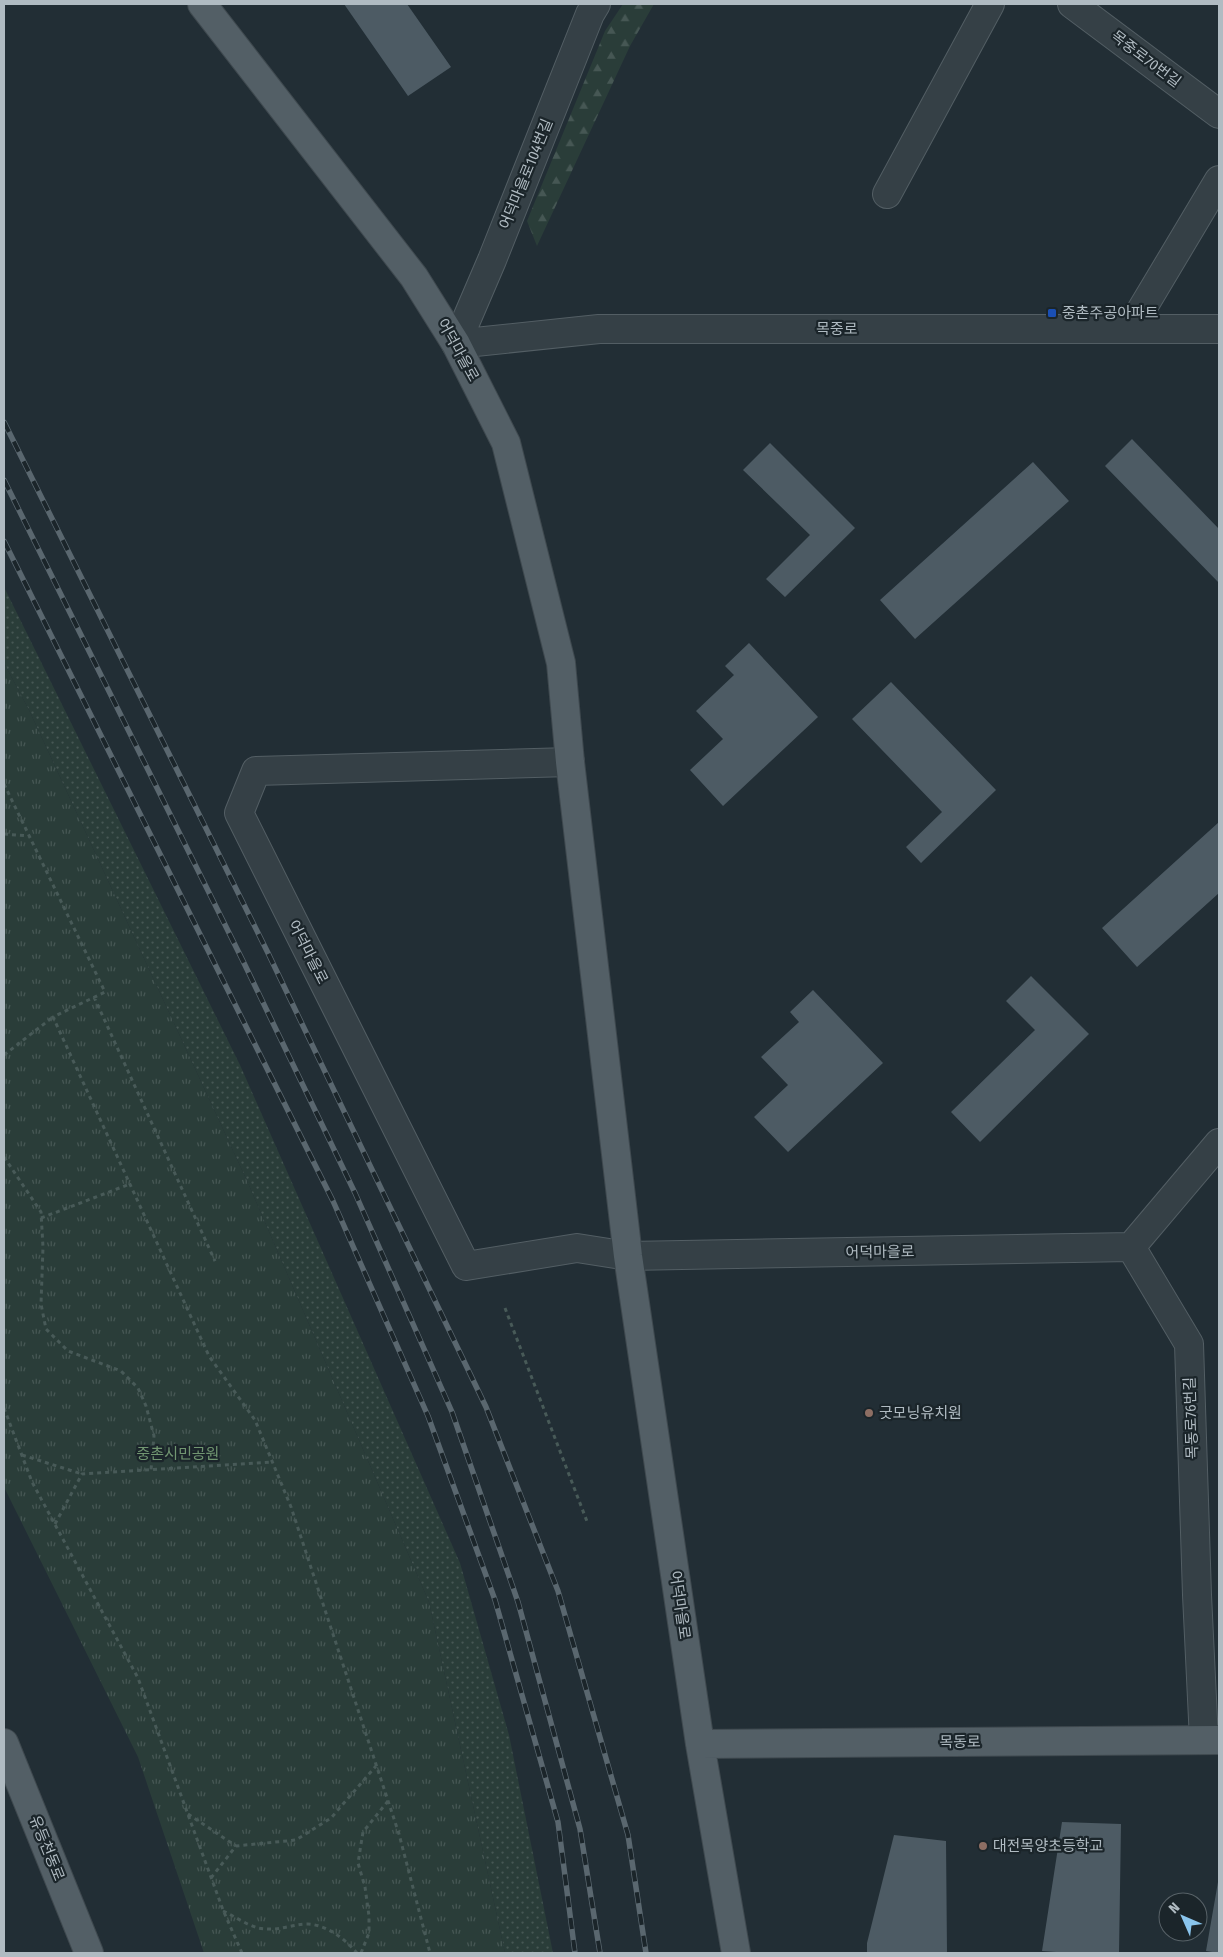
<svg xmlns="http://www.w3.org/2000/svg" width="1223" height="1957" font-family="'Fira Sans Condensed','Noto Sans KR',sans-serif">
<defs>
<pattern id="grass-dots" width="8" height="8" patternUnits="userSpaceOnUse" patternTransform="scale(1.25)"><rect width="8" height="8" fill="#2a3d39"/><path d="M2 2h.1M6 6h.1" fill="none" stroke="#465754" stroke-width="1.8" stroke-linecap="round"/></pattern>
<pattern id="forest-firs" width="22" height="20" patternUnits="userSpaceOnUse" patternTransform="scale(1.25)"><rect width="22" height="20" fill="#2a3d39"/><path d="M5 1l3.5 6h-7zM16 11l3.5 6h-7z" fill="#465754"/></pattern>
<pattern id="park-tufts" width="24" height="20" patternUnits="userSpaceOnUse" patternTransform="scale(1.25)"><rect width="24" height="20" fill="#2a3d39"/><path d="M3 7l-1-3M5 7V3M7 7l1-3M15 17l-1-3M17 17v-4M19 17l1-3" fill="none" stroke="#465754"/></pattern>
</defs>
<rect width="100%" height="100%" fill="#222e35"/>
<path fill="url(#grass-dots)" d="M4,587L240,1065L460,1563L509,1735L553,1953H505L429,1602L248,1183L29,710L4,663Z"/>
<path fill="url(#forest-firs)" d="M623,4H654L630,46L537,246L527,221L605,31Z"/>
<path fill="url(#park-tufts)" d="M4,663L29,710L248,1183L429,1602L505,1953H204L138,1757L4,1487Z"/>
<path fill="#4d5b64" d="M344,4H407L451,67L408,96Z
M1132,439L1219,529V583L1105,466Z
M770,443L855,528L785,597L766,579L810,535L743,470Z
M1033,462L1069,501L915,639L880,600Z
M749,643L818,717L723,806L690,770L723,739L696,711L734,675L725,666Z
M891,682L996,790L921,863L906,847L942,812L852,719Z
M1219,822V893L1137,967L1102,928Z
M1031,976L1089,1034L980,1142L951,1112L1035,1030L1006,1001Z
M813,990L883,1063L788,1152L754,1117L788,1085L761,1057L799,1022L790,1012Z
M1062,1822L1121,1824L1119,1953H1055L1056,1952L1042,1951Z
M894,1835L946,1841L947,1953H867V1943Z
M1218,1882H1219V1953L1206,1951Z"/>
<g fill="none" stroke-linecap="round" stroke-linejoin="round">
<defs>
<path id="minor" d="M596,4L590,14L492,260L456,344L599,329H1219
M1072,4L1219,114
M887,194L990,4
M1130,329L1219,180
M570,762L256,771L239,813L466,1266L577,1248L628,1256L1131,1247
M1204,1740L1197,1595L1189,1344L1131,1247L1219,1143"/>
<path id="major" d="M202,4L414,277L456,344L506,443L561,663L570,762L628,1256L700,1744L736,1953
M4,1743L89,1953
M700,1744L1219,1740"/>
</defs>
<use href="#minor" stroke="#535e64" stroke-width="30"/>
<use href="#major" stroke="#3f494f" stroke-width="30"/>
<path stroke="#485a58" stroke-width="3" stroke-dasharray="4 4" stroke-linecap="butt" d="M4,784L105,992L53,1017L209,1356L255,1420L291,1507L399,1834L430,1953
M4,834L29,836
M94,997L215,1261
M4,1055L53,1017
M4,1157L41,1212L43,1247L41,1304L46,1329L68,1351L121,1371L138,1388L146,1406L154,1436L151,1470
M41,1218L130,1184
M505,1308L588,1524
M4,1408L32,1482L138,1678L223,1910L242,1953
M22,1455L82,1474
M55,1524L82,1474L272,1462
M188,1814L236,1846
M211,1878L236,1846L296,1840L331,1818L376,1766
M223,1911C234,1916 247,1925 258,1928C279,1932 291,1924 308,1924C327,1925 345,1939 357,1953
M361,1953L369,1933V1916L365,1887L358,1863L363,1832L388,1801"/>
<use href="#minor" stroke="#354046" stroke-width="28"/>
<use href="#major" stroke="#535f66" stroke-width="28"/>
<defs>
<path id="rail" d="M4,422L268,953L486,1407L558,1591L628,1835L646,1953
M4,480L243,961L355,1193L452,1412L518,1602L580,1829L600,1953
M4,541L333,1201L428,1416L495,1600L558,1822L575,1953"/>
</defs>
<use href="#rail" stroke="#5a676f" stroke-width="5.5"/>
<use href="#rail" stroke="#1b252a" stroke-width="4" stroke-dasharray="11" stroke-linecap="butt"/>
</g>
<rect fill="#1a4fb4" stroke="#1b252a" stroke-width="2" x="1047" y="308" width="10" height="10" rx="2.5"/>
<g fill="#8d6e63" stroke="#1b252a" stroke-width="2">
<circle cx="869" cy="1413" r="5"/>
<circle cx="983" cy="1846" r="5"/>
</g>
<g text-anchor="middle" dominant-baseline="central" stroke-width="4.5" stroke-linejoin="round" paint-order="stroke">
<g font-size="15" fill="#b0bbc2" stroke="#1b252a">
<text transform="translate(1146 59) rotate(37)">목중로70번길</text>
<text transform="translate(526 174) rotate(-68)">어덕마을로104번길</text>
<text x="837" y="329">목중로</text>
<text transform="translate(458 350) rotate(61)">어덕마을로</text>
<text transform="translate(308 952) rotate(63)">어덕마을로</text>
<text transform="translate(880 1252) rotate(-1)">어덕마을로</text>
<text transform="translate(1191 1418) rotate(-92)">목동로76번길</text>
<text transform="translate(680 1605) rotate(82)">어덕마을로</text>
<text transform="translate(960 1742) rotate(-1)">목동로</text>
<text transform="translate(47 1848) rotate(68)">유등천동로</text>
</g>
<g font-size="15" fill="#b0bbc2" stroke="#1b252a" text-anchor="start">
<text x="1062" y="313">중촌주공아파트</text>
<text x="879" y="1413">굿모닝유치원</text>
<text x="993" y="1846">대전목양초등학교</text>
</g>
<g font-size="15" fill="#719671" stroke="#1b252a">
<text x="178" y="1454">중촌시민공원</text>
</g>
</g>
<rect width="1223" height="1957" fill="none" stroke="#b0bbc2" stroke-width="10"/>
<g transform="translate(1183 1917) rotate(315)"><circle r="24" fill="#1b252a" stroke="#576167"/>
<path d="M0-4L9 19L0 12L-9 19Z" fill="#8ac5ed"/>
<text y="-8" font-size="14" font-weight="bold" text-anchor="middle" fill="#b0bbc2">N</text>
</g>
</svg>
